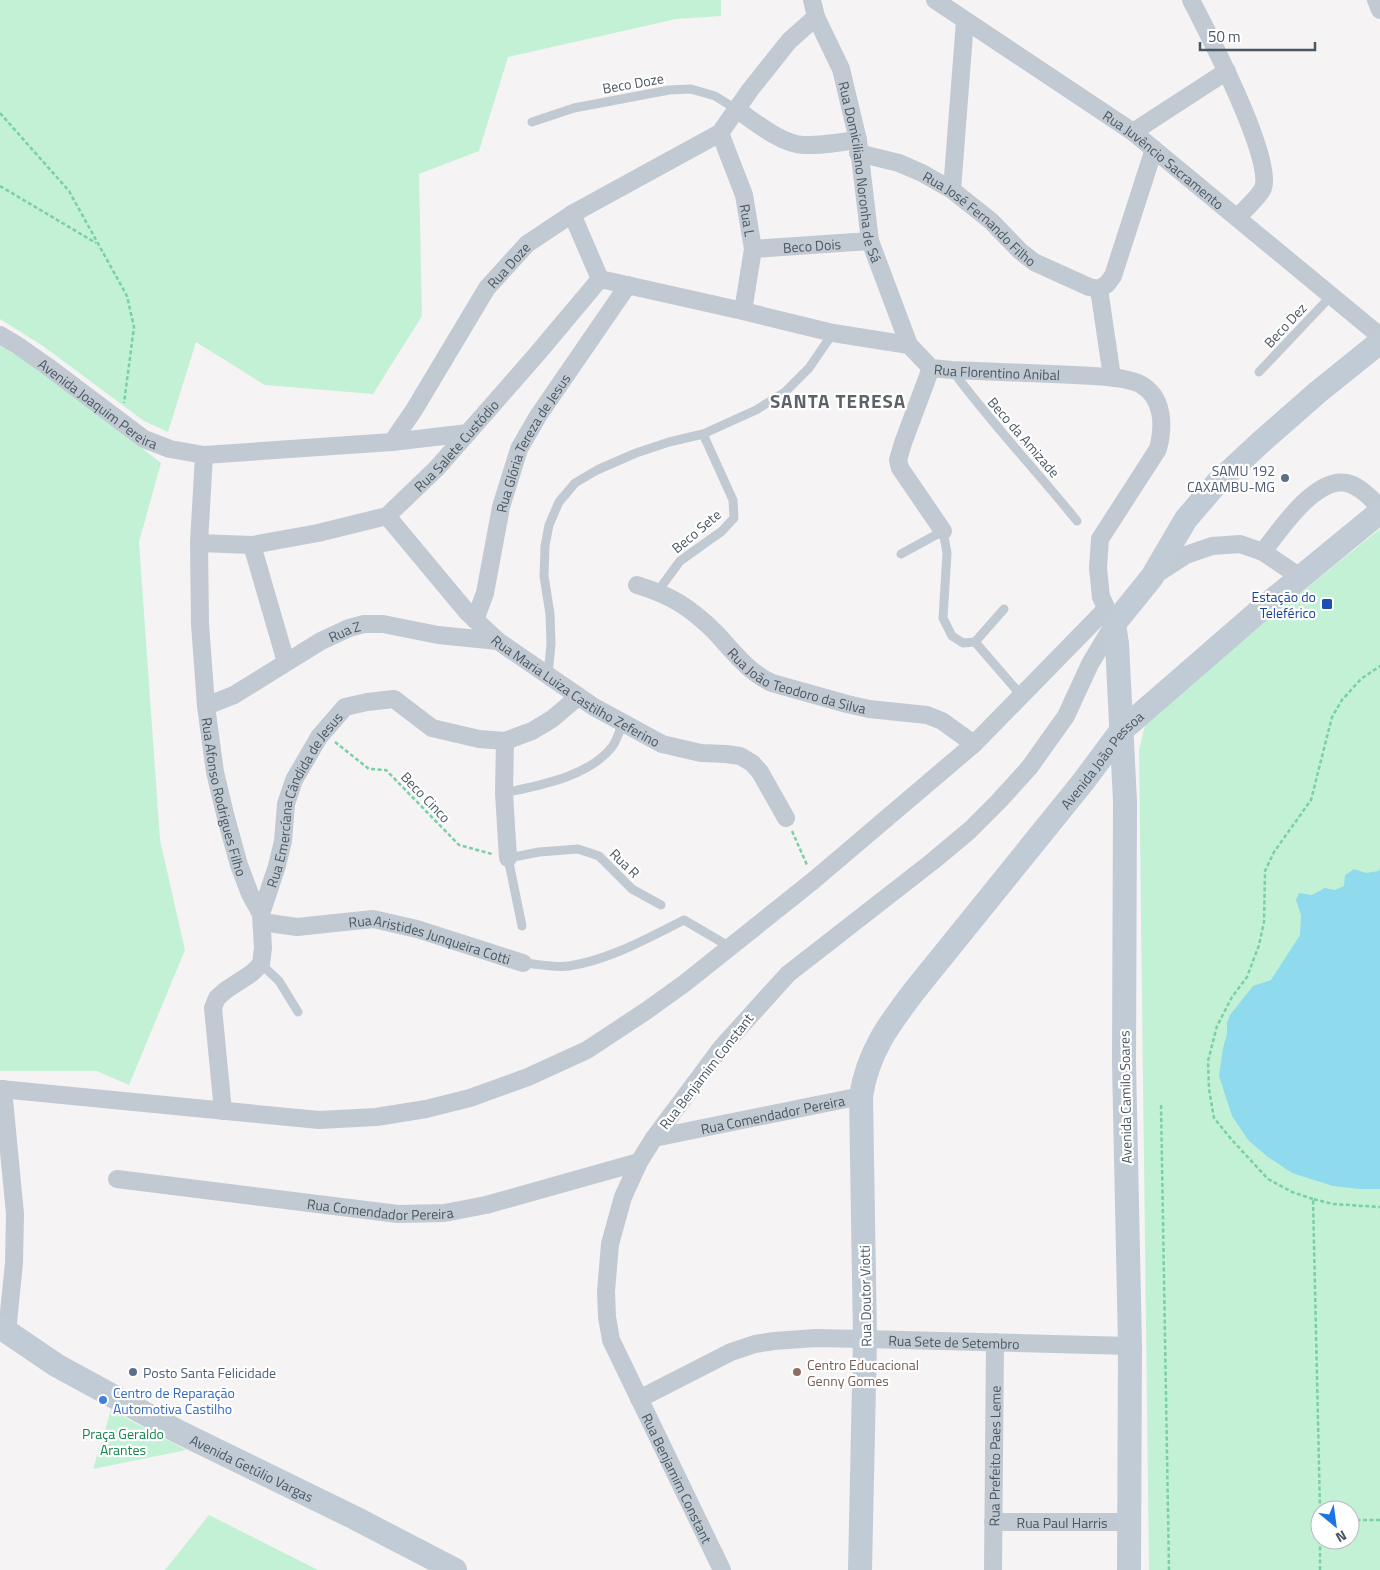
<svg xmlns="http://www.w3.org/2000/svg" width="1380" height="1570" font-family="'Titillium Web',sans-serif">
<rect width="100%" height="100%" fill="#f5f3f3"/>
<path fill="#c3f1d5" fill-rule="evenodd" d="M0,0H721V16L676,19L508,57L479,151L419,174L422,316L373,394L265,385L196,342L168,432L144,421L43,346L0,319Z
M0,346L39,368L161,463L139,542L160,840L185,950L129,1085L97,1071H0Z
M1380,529V1570H1149L1139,751L1147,716ZM1320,1510H1350V1540H1320Z
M111,1410L186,1450L93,1469Z
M209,1515L318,1570H165Z"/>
<path fill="#90daee" d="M1354,869L1366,873L1378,871L1380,869V1189H1360L1333,1186L1292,1173L1268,1157L1249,1141L1232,1116L1219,1076L1223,1048L1227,1034V1023L1230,1015L1253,986L1271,980L1300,935L1301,915L1296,900L1299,893L1312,895L1325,888L1335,890L1344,886L1345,875Z"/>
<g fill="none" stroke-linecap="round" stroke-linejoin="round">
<path stroke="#7ad0a6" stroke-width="2.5" stroke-dasharray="4 2.5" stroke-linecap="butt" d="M0,113L69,191L127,296L134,327L124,403
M0,186L96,243
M335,742L369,769L386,770L459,845L492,854
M792,831L807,865
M1161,1105L1169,1570
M1313,1199L1292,1192L1268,1179L1232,1140L1214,1118L1209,1089L1208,1061L1217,1026L1232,997L1247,977L1259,945L1264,922L1265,871L1274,852L1311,800L1332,717L1342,700L1361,679L1380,666
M1320,1510L1313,1199L1333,1204L1380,1207
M1350,1520H1380
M1320,1570V1540"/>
<path stroke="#c1cad2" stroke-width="9" d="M532,122L574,108L669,90L691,89L715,96L736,109
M952,370C991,423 1036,470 1077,521
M1259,372L1331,296
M901,554L943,531L947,553L943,618L952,636L963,643L975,642L1021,695
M658,591L680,561L722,531L734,518L733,500L703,434
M975,642L1004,609
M548,675L551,644L550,614L544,576L545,546L549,525L559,502L575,483L597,470L636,453L669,442L703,434L756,410L785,392L809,368L833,333
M504,793C540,785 588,777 612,747C617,740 620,730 623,722
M522,926L508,858L539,852L578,849L599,856L632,889L661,905
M523,963C538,964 555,968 569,966C609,960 648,938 684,920L730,947
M261,964L279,981L298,1012"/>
<g stroke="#c1cad2" stroke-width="18">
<path id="s1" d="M812,0L816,17L841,69L858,140L870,241L909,345"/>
<path id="s2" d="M935,0L1133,132L1380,336"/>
<path d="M1191,0C1207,31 1274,159 1263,188C1260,196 1244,210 1238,217"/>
<path d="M1376,0L1380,10"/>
<path d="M736,109C754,121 782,145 804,145C821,146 840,142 858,140"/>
<path d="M1133,132L1227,71"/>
<path id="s3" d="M720,133L744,195L753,249L743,311"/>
<path id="s4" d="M858,153L899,163L922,173L952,190L991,221L1020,251L1034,262L1089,287L1099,289"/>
<path d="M952,190L965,21"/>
<path id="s5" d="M753,249L870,241"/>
<path id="s6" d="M600,279L743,311L833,333L909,345L931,368L952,370C993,372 1034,373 1075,375C1093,376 1124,376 1140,384C1164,397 1164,426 1158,449L1100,539L1098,568L1101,597L1114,624L1090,664L1066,716L1029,768L998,802L970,830L933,861L788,974L721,1048L654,1138L639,1162L623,1197L610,1244L606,1291L607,1317L611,1340L722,1570"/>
<path id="s7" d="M0,335L17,345L47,366L144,439L170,449L204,455L392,442L414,410L487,288L527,244L572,214L720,133L750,90L789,41L816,17"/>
<path d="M931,368L903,443L898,460L900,468L943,531"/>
<path d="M1112,377L1099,289L1107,284L1113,276L1154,149"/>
<path d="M392,442L468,433"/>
<path id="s8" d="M204,455L199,543L200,624L206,706L215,772L226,818L239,865L250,894L261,914L263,948L261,964L252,973L226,990L217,998L213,1008L223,1111"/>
<path id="s9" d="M387,516L467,612L498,641L594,707L662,744L701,753L726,754L740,756L752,763L760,772L786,818"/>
<path id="s10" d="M199,543L252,545L318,533L387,516L437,468L537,354L600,279L572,214"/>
<path d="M252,545L286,662"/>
<path d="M1263,552C1279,531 1315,477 1346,483C1359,485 1370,498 1380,507"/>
<path d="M1155,575L1186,555L1212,546L1240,544L1263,552L1300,577"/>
<path id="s11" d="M637,585C670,595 690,607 715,632C733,651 748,672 772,683L847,704L869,709L927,715L942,721L974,744"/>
<path id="s12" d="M475,620L485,593L501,507L519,449L538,416L628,285"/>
<path id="s13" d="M206,706L234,695L321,641L349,628L364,624H383L438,635L498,641"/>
<path d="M505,741L504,793L508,858"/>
<path id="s14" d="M261,914L277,866L283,841L286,804L294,780L319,737L345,707L367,702L394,699L432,728L479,739L505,741L532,731L552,719L578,697"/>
<path id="s15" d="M262,922L297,927L373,919L417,929L523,963"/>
<path d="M0,1089L319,1120L376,1117L426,1109L470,1098L528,1077L587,1050L646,1011L685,983L814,880L974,744L1106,609"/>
<path d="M3,1089L15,1214L14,1263L7,1332"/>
<path id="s16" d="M654,1138L861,1096"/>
<path id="s17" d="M117,1179L398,1214L444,1213L486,1205L639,1162"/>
<path id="s18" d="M639,1399L731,1352L755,1344L774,1341L816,1338L865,1339L1130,1346"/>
<path id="s19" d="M993,1522H1130"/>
<path id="s20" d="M993,1570L995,1342"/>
</g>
<g stroke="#c1cbd6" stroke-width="24">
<path id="s21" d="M0,1327L56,1365L177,1431L355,1518L455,1570"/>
<path id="s22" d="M860,1570L865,1339L861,1096C868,1052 889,1024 915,990L1083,782L1121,731L1258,612L1380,512"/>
<path d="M1129,1570L1130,1346L1124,1063L1125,801L1117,644L1114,624L1152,577L1186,519L1217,483L1261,442L1318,392L1380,342"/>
</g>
</g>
<g fill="#5c6f8a" stroke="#fff" stroke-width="2">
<circle cx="1285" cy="478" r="5"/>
<circle cx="133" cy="1372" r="5"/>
</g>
<rect fill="#1a4fb4" stroke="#fff" stroke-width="2" x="1321" y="598" width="12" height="12" rx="2.5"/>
<circle fill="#8d6e63" stroke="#fff" stroke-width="2" cx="797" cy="1372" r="5"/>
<circle fill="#3f7fe0" stroke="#fff" stroke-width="2" cx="103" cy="1400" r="5"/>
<g text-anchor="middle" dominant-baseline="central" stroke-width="4.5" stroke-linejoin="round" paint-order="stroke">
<g font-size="14" fill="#4a5661" stroke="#fff">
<text transform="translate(633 83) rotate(-10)">Beco Doze</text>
<text stroke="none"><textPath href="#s2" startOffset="279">Rua Juvêncio Sacramento</textPath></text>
<text stroke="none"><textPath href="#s1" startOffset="180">Rua Domiciliano Noronha de Sá</textPath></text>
<text stroke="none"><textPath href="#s4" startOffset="141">Rua José Fernando Filho</textPath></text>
<text stroke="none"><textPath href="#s3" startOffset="92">Rua L</textPath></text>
<text stroke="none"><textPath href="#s5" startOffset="59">Beco Dois</textPath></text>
<text stroke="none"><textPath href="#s7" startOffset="641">Rua Doze</textPath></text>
<text transform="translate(1285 325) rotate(-47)">Beco Dez</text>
<text stroke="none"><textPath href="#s6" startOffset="414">Rua Florentino Anibal</textPath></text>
<text stroke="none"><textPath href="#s7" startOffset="120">Avenida Joaquim Pereira</textPath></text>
<text transform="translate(1024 437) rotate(49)">Beco da Amizade</text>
<text stroke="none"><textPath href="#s10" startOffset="290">Rua Salete Custódio</textPath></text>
<text stroke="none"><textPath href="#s12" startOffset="188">Rua Glória Tereza de Jesus</textPath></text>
<text transform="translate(696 531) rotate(-40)">Beco Sete</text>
<text stroke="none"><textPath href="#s13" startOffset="158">Rua Z</textPath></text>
<text stroke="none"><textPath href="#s11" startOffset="191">Rua João Teodoro da Silva</textPath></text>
<text stroke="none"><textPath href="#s9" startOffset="260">Rua Maria Luiza Castilho Zeferino</textPath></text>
<text stroke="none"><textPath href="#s22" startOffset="891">Avenida João Pessoa</textPath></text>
<text stroke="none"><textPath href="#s8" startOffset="344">Rua Afonso Rodrigues Filho</textPath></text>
<text transform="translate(426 797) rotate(46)">Beco Cinco</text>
<text stroke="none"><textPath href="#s14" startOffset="124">Rua Emercíana Cândida de Jesus</textPath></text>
<text transform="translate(625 863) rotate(44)">Rua R</text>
<text stroke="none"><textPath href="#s15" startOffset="171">Rua Aristides Junqueira Cotti</textPath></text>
<text transform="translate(706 1071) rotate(-52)">Rua Benjamim Constant</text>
<text transform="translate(1125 1097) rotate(-91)">Avenida Camilo Soares</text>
<text stroke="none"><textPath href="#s16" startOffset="121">Rua Comendador Pereira</textPath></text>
<text stroke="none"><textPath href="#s17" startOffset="265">Rua Comendador Pereira</textPath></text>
<text transform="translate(865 1296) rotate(-91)">Rua Doutor Viotti</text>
<text stroke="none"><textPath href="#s18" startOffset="328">Rua Sete de Setembro</textPath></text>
<text stroke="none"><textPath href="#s20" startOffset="114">Rua Prefeito Paes Leme</textPath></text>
<text stroke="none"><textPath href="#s21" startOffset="289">Avenida Getúlio Vargas</textPath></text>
<text stroke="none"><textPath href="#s6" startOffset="1889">Rua Benjamim Constant</textPath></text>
<text stroke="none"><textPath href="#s19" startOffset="69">Rua Paul Harris</textPath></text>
</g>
<g font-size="14" fill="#4e5e75" stroke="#fff" text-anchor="end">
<text x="1275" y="470">SAMU 192<tspan x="1275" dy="16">CAXAMBU-MG</tspan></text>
<text x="143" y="1372" text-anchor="start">Posto Santa Felicidade</text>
</g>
<g font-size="14" fill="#164399" stroke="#fff" text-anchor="end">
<text x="1316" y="596">Estação do<tspan x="1316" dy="16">Teleférico</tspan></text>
</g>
<g font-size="14" fill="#785e54" stroke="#fff" text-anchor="start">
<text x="807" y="1364">Centro Educacional<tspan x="807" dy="16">Genny Gomes</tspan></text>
</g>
<g font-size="14" fill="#366cbe" stroke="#fff" text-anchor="start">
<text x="113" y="1392">Centro de Reparação<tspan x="113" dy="16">Automotiva Castilho</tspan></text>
</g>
<g font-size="14" fill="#17864f" stroke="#fff">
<text x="123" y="1433">Praça Geraldo<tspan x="123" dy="16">Arantes</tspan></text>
</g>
<g font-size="19" font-weight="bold" letter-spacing="1" fill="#5f6368" stroke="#fff">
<text x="838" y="400">SANTA TERESA</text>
</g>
</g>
<g transform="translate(1335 1525) rotate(151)"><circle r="24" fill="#ffffff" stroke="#b7bbc0"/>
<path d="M0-4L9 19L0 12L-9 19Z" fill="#1a73e8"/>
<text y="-8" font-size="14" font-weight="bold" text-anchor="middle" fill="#4a5661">N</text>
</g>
<path d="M1200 42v8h115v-8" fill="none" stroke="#4a5661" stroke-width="2.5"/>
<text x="1208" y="42" font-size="15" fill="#4a5661" stroke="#ffffff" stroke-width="4" paint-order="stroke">50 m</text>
</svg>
